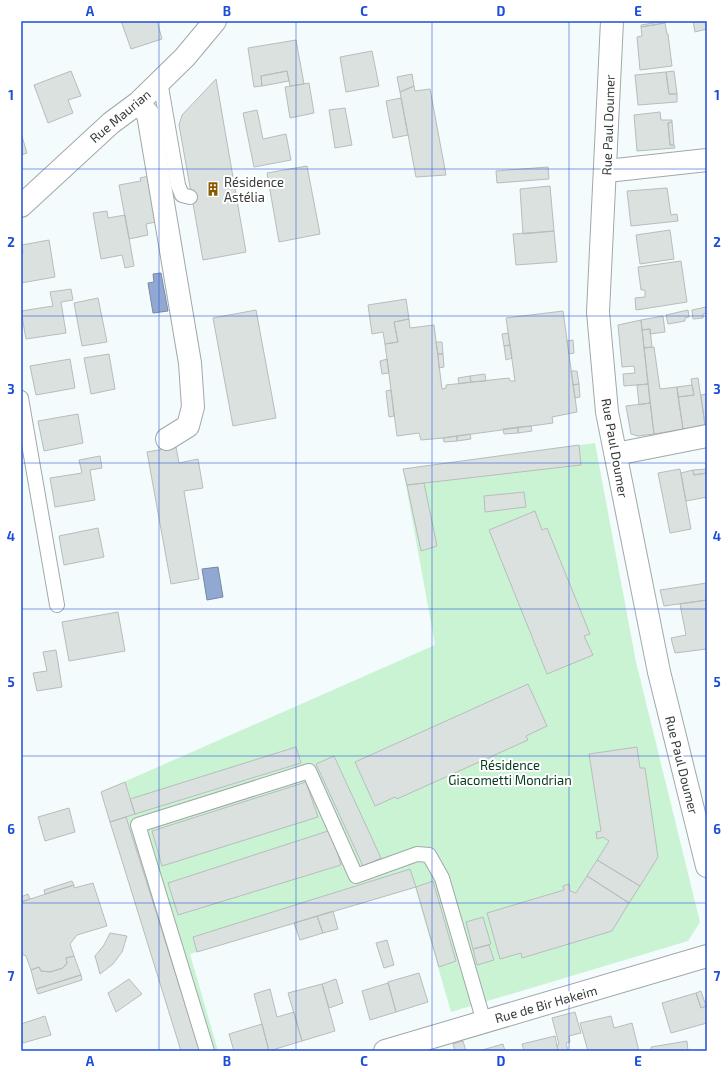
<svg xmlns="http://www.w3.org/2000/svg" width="728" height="1072" font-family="'Exo 2',sans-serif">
<rect width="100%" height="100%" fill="#f4fbfc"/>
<path fill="#caf3d4" d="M595,443L636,662L700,922L688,941L451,1012L415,887L190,954L218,1051H181L101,792L435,645L403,469Z"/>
<path fill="#91a9d2" stroke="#7688a5" d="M161,273L168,311L153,313L148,283L154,282L153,274Z
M218,567L223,597L207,600L202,569Z"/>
<path fill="#dae1df" stroke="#b7bdbb" d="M121,21H157L162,39L131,49Z
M665,21V23L641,27V25Z
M693,21H707V29L695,32Z
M665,23L667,34H668L672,66L640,70L637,37L642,36L641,27Z
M296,40L304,84L290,86L287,71L261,76L262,86L254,87L248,48Z
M372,51L379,86L346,92L340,57Z
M71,71L81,96L68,100L73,113L48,123L34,85Z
M287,71L289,81L262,86L261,76Z
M674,71L677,94H669L666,72Z
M666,72L669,94H677V102L638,105L635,75Z
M412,74L414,86L400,92L397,77Z
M216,79L246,252L203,260L179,125L182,115Z
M309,83L314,113L290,118L285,87Z
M414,86L415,91L430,89L446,175L416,177L400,92Z
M401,98L408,135L393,138L386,101Z
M345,108L352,145L335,148L329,110Z
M257,110L263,139L286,134L291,160L254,167L243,113Z
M660,112L661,120H672V122L668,123L670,145H674L675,148L637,151L634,115Z
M672,122L674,145H670L668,123Z
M21,133L27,153L21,155Z
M307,166L320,234L279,242L267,173Z
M548,167L549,179L497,183L496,171Z
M153,175L161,221L146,224L148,235L129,239L119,185L141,181L140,178Z
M550,186L554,231L523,234L520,189Z
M667,188L671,215L677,214L678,221L631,226L627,191Z
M107,211L108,218L125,215L134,266L125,268L122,255L101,259L93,213Z
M670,230L674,259L640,264L636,235Z
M554,231L557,262L516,265L513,234Z
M49,240L55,277L21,283V254L23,253L22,245Z
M681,261L687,302L636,310L635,298L645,297V290H641L638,267Z
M71,289L73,300L61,302L66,333L26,339L21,311L53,306L50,292Z
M98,298L107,342L82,346L74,303Z
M406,299L409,319L394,322L398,342L385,344L383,332L372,334L368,305Z
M706,307L707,313L703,314V318L693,319L692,310Z
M256,310L276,418L233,426L213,318Z
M688,310L689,317L685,318V321L668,324L666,315Z
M563,311L577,412L552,417L553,423L443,438L421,440L419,433L397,436L385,344L398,342L394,322L409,319L410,328L434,325L442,389L446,388V385L509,378L510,381H515L506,318Z
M663,316L665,332L650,334V329L642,330L641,320Z
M641,320L648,384L624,386L623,374L635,373L634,366L622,367L618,325Z
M650,329L652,347L644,348L642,330Z
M508,333L510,345L504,346L502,334Z
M573,340L574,353L569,354L567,341Z
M436,342H442L443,354H438Z
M510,345L512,358L506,360L504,346Z
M654,347L660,389L677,387L683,429L654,434L644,348Z
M109,354L115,389L91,394L84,358Z
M438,354H443L444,367L439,368Z
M70,359L75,388L36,395L30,366Z
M387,359L389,373L382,374L380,361Z
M571,371H577L579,384L573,385Z
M485,374L486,381L471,382L470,376Z
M470,376L471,382L459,384L458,378Z
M698,378L705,425L683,429L678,397L694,395L691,379Z
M579,384L580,397L575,398L573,385Z
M648,384L650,403L639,405L637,385Z
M692,385L694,395L678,397L677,387Z
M391,390L394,416L389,417L386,391Z
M707,394V424L705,425L701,395Z
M650,403L654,434L638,436L631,434L626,406Z
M78,414L83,443L44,451L38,421Z
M531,426L532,431L518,433V427Z
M518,427V433L504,434L503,429Z
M470,434L471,439L457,441V436Z
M457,436V441L444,442L443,438Z
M579,445L581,465L407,485L403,469Z
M176,447L179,463L198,459L203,488L184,491L199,579L171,584L147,452Z
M100,456L102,468L90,470L95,500L55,507L50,478L82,473L79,460Z
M680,469L691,529L670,533L658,473Z
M706,469L707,473L694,475L693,470Z
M693,470L694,475L707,473V497L686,501L681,473Z
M424,483L437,546L421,551L407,485Z
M524,492L526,507L485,512L484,496Z
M535,511L542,530L547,528L590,634L584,636L593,655L547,674L489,530Z
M98,528L104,557L64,565L59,536Z
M707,583V600L664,606L660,590Z
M707,600V649L675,653L671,638L686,635L680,604Z
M118,612L125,651L69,661L62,622Z
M56,650L62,687L37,691L33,673L47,671L43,652Z
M528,684L547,726L526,736L528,740L397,799L395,797L375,806L355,762Z
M296,747L301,763L135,814L130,799Z
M637,747L640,768H645L658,857L640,886L597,860L609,841L603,837L597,839L596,832L601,831L589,754Z
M334,756L381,858L363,866L316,764Z
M125,782L135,814L110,822L101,792Z
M306,782L318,817L162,866L152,831Z
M69,808L75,832L45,841L38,817Z
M126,817L200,1051H181L110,822Z
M331,830L341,865L178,915L168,883Z
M597,860L640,886L629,903L587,876Z
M410,869L416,887L197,952L193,937Z
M587,876L629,903L612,931L522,958L521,953L500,959L487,913L564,890L563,886L569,884L570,891L576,893Z
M72,881L74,885L45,894L44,890Z
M433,881L456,961L439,967L416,887Z
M93,883L107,926L77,935L70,944L74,956L66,958L67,963L63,968L50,972L41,971L39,967L31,970L26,956L21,954V902L74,885V888Z
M28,894L30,899L21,902V897Z
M333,911L338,929L323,933L317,916Z
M317,916L323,933L300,940L294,923Z
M483,917L491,944L473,949L466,922Z
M110,933L127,936L122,952L113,964L100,974L95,956L104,945Z
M387,940L394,965L384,968L376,943Z
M489,945L494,960L477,965L473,949Z
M74,956L81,975L36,989L31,970L39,967L41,971L50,972L63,968L67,963L66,958Z
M419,973L428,1002L396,1012L388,982Z
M81,975L82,980L38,994L36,989Z
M129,979L142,994L116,1012L108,993Z
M336,979L343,1003L329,1008L322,984Z
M388,983L396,1012L370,1020L362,991Z
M322,984L335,1031L302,1041L288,993Z
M270,989L277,1017L294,1012L302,1041L269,1051L254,994Z
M701,991L706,1006L701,1008L696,993Z
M696,993L701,1008L706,1006L707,1023L671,1033L662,1003Z
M575,1012L581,1033L569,1036L570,1042L566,1043L568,1051H558L557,1045L559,1044L552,1018Z
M45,1016L51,1035L23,1043L21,1036V1024Z
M611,1016L614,1028L632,1023L639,1051H588L580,1023Z
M262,1024L269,1051H234L229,1034Z
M555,1036L558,1051H524L522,1044Z
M463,1041L466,1051H455L453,1044Z
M687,1041L688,1051H651V1047Z
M503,1044L505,1051H479Z"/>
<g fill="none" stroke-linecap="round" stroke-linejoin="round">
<defs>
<path id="lane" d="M160,81L178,185L182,195L190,197
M21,398L57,605
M207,1051L138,825L309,771L356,876L417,854L429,855L442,878L484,1022"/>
<path id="street" d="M138,103L148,114L190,363L193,407L188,426L167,439
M606,169L616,170L707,160
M21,206L111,123L138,103L185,57L215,21
M616,454L707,436
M385,1051L707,956"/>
<path id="secondary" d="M612,21L598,312L607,412L659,672L707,866"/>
</defs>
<use href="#lane" stroke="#a1a8a8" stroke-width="16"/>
<use href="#street" stroke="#a1a8a8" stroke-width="24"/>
<use href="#secondary" stroke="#a1a8a8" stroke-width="24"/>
<use href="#lane" stroke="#fff" stroke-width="14"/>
<use href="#street" stroke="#fff" stroke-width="22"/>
<use href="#secondary" stroke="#fff" stroke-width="22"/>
</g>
<path fill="none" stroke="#1d4ed8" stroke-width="1" stroke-opacity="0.55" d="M159,21V1051M296,21V1051M432,21V1051M569,21V1051M21,169H707M21,316H707M21,463H707M21,609H707M21,756H707M21,903H707"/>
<defs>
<symbol id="building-bare" viewBox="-9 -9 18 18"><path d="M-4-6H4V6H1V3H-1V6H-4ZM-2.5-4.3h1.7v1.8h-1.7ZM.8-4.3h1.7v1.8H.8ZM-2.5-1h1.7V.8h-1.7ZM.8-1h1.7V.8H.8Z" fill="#8a5801" stroke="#fff" stroke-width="2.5" paint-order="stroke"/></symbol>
</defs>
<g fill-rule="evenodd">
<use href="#building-bare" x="203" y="179" width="20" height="20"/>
</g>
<g text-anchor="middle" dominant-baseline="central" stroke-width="4" stroke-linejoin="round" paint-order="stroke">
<g font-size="13" fill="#383b3b" stroke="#fff">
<text transform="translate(120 116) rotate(-40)">Rue Maurian</text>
<text transform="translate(608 125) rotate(-88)">Rue Paul Doumer</text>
<text transform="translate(615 448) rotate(80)">Rue Paul Doumer</text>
<text transform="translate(682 765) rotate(76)">Rue Paul Doumer</text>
<text transform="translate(546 1004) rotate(-16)">Rue de Bir Hakeim</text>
</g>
<g font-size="13" fill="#383b3b" stroke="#fff" text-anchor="start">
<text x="224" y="182">Résidence<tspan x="224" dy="15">Astélia</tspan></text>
</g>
<g font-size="13" fill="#04391b" stroke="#fff">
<text x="510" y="765">Résidence<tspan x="510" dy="15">Giacometti Mondrian</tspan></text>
</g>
</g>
<rect width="728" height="1072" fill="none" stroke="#ffffff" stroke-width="44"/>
<rect x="22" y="22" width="684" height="1028" fill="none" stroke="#1d4ed8" stroke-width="1.5"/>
<g font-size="13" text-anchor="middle" font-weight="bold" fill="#1d4ed8">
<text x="90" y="16">A</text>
<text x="227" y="16">B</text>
<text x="364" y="16">C</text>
<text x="501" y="16">D</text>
<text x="638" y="16">E</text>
<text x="11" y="100">1</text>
<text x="717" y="100">1</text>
<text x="11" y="247">2</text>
<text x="717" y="247">2</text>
<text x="11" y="394">3</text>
<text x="717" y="394">3</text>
<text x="11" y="541">4</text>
<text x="717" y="541">4</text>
<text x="11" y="687">5</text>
<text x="717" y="687">5</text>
<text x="11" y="834">6</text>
<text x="717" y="834">6</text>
<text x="11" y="981">7</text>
<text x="717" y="981">7</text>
<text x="90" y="1066">A</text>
<text x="227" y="1066">B</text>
<text x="364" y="1066">C</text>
<text x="501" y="1066">D</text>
<text x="638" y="1066">E</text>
</g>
</svg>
